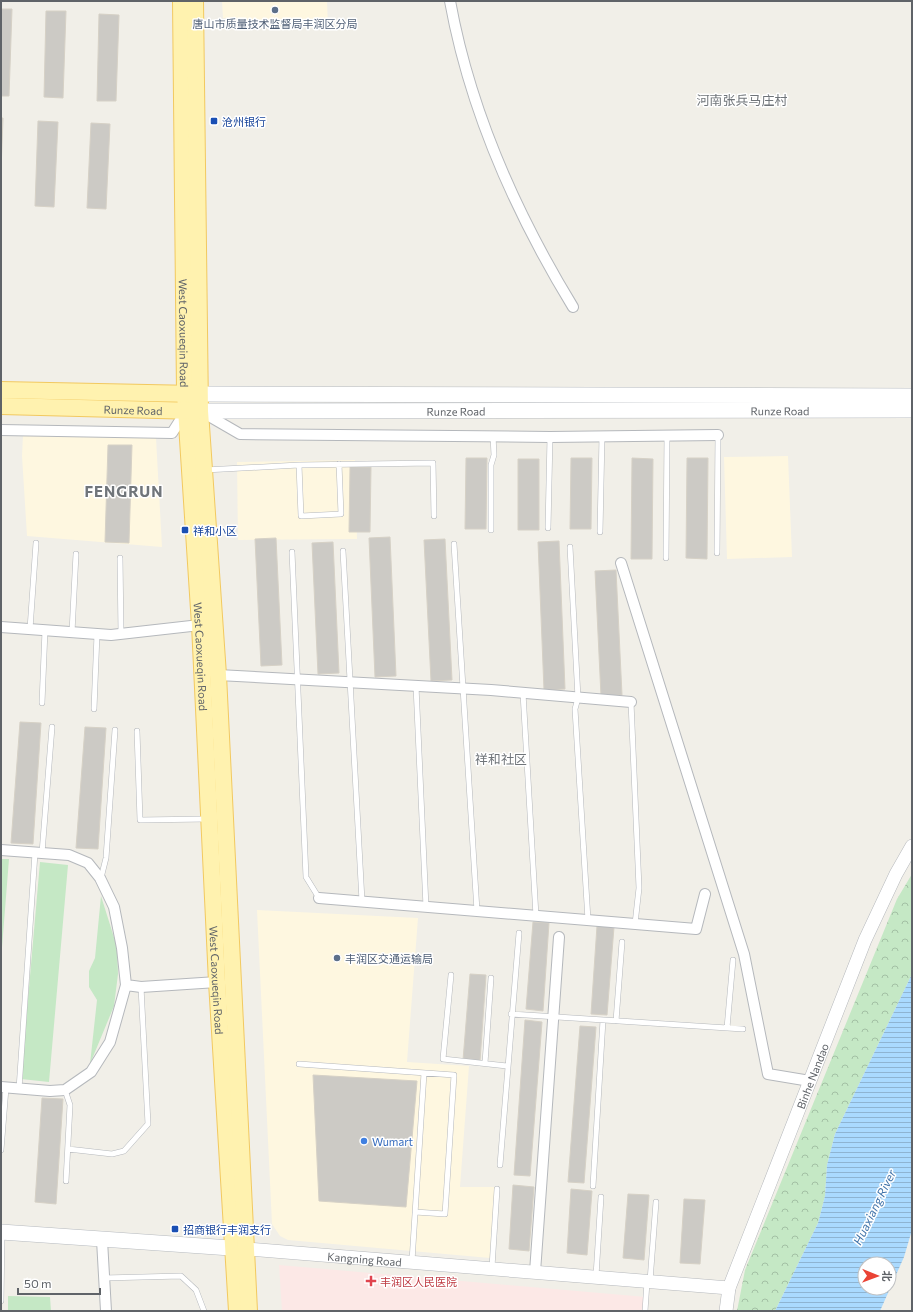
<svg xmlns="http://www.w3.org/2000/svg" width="913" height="1312" font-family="Commissioner,'Noto Sans SC',sans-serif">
<defs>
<pattern id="park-crowns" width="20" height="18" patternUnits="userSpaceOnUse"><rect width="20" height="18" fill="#c5e8c5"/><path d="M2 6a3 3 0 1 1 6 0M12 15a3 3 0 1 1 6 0" fill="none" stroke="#a3c0a4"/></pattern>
<pattern id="water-rules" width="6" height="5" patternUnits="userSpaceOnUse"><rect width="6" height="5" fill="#aadaff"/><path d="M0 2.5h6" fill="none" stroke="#8eb4d2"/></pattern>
</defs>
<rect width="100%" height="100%" fill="#f1efe8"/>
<path fill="#fef7e0" d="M222,1H327L328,28L223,18Z
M23,435L156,438L162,547L27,536L22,456Z
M788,456L792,557L727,559L724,457Z
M355,460L357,539L238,540L237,462Z
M257,910L418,918L407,1062L469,1066L460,1187H495L490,1258L288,1240L280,1236L272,1224Z"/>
<path fill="#fce8e6" d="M279,1265L646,1297L645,1311H282Z"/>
<path fill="url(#park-crowns)" d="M912,874V974L835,1134L827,1165L825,1196L818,1223L775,1311H737L745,1270L897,899Z"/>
<path fill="#c5e8c5" d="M1,859H9L1,960Z
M40,862L68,865L49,1082L21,1079Z
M101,896L117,947L118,974L114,1006L90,1064L97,1000L89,987V971L95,958Z
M8,1296L50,1297L51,1311H8Z"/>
<path fill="url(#water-rules)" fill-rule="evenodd" d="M912,974V1230L904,1257L880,1311H775L818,1223L825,1196L827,1165L835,1134ZM865,1264H889V1288H865Z"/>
<path fill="#cccac5" stroke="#d6d1c6" d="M1,9H12L9,96H1Z
M46,11H66L63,98L44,97Z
M99,14L119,15L116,101H97Z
M1,118H3L1,170Z
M38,121L58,122L54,207L35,206Z
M91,123L110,124L106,209L87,208Z
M108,445H132L129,543L105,542Z
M466,458H487L486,529H465Z
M571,458H592L591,529H570Z
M632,458L653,459L652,559H631Z
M687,458H708L707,559L686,558Z
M518,459H539V530H518Z
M350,467H371L370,532H349Z
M390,537L396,676L375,677L369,538Z
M276,538L282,665L261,666L255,539Z
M445,539L452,680L431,681L424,540Z
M559,541L565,689L544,690L538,542Z
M333,542L339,673L318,674L312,543Z
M616,570L622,695L601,696L595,571Z
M20,722L41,723L33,844L11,843Z
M85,727L106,728L98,849L76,848Z
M533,922L549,923L543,1011L526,1009Z
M597,926L614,927L607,1015L591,1014Z
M470,974L486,975L480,1061L463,1060Z
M525,1020L542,1022L530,1176L514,1175Z
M580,1026L596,1027L584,1183L568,1182Z
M313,1075L417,1081L406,1207L319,1201Z
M42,1098L63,1099L56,1204L35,1202Z
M513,1185L534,1187L529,1251L509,1249Z
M571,1189L592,1191L587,1255L567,1253Z
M628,1194L649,1195L644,1260L623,1258Z
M684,1199L705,1200L700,1264L680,1263Z"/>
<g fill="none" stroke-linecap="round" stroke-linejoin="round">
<defs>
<path id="service" d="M299,465L301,516L341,514L339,464
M205,470L299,465L433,463L434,516
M548,528L550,437
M491,530V465L494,455L493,436
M600,532L602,436
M454,544L477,911
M570,547L578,698L575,709L588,920
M343,551L362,901
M292,552L306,877L319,898
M717,553L718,435
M120,558L121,634
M666,558L667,435
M30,629L36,543
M72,632L76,554
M416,686L426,907
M523,693L536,916
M631,702L639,888L635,924
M42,703L45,630
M94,709L97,634
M137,731L140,820L206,819
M42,853L52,727
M101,878L106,858L115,730
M451,975L443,1059L507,1066
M511,1014L743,1029
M616,1021L622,942
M727,1028L733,960
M485,1063L491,978
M299,1064L454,1075L445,1214L415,1212
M19,1089L35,853
M65,1090L70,1105L66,1181
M68,1149L112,1154L124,1151L148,1124L141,987
M1,1150L6,1088
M500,1165L519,933
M593,1186L603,1020
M412,1261L424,1073
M492,1267L497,1189
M596,1276L601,1197
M104,1278L181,1276L196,1290L204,1311
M650,1281L656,1202
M1,1301L2,1233
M645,1311L647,1282"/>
<path id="minor" d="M450,1C470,111 515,212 573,307
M202,412L240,434L550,437L718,435
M1,430L172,433L186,411
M621,563L744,954L768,1074L810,1081
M1,627L111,635L200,625
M218,675L491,690L631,702
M1,850L69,855L88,863L100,878L114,907L122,948L126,985L141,987L217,982
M319,898L696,929L705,894
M1,1087L50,1091L65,1090L91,1072L110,1042L126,985
M102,1240L106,1311
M535,1272L559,937"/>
<g id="tertiary">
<path id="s1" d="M247,1249L729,1288"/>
<path id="s2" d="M726,1311L729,1288L865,940L896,874L912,846"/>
</g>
<g id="secondary">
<path d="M200,394L912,396"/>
<path id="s3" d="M200,411L912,410"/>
<path d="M1,1232L245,1249"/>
</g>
<g id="primary">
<path id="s4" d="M181,1L185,393L200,625L217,982L237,1311"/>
<path d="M195,1L200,411L218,675L249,1311"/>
<path d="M1,390L196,394"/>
<path id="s5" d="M1,406L197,411"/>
</g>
</defs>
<use href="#service" stroke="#b5b8bc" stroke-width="6"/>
<use href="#minor" stroke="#b5b8bc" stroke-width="12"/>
<use href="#tertiary" stroke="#b5b8bc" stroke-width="14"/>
<use href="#secondary" stroke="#b6babf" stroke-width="16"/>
<use href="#primary" stroke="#f2c960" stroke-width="18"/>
<use href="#service" stroke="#fff" stroke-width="5"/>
<use href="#minor" stroke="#fff" stroke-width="10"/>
<use href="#tertiary" stroke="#fff" stroke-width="13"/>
<use href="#secondary" stroke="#fff" stroke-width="15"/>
<use href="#primary" stroke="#fff2af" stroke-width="16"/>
</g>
<g fill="#5c6f8a" stroke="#fff" stroke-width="1.5">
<circle cx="275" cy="10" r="4"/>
<circle cx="337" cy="958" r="4"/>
</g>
<g fill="#1a4fb4" stroke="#fff" stroke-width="1.5">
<rect x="210" y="117" width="8" height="8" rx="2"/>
<rect x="181" y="526" width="8" height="8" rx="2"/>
<rect x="171" y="1225" width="8" height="8" rx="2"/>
</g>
<circle fill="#3f7fe0" stroke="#fff" stroke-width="1.5" cx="364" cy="1141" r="4"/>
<path fill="#e0444e" stroke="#fff" stroke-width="1.5" d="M369 1275h4v4h4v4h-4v4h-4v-4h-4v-4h4z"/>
<g text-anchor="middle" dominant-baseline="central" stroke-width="3" stroke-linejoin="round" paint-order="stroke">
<g font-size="11" fill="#4e5e75" stroke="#fff">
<text x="275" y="23">唐山市质量技术监督局丰润区分局</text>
<text x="345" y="958" text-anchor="start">丰润区交通运输局</text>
</g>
<g font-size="11" fill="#164399" stroke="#fff" text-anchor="start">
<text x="222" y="121">沧州银行</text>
<text x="193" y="530">祥和小区</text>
<text x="183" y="1229">招商银行丰润支行</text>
</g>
<g font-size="11" fill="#5f6368" stroke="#fff">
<text stroke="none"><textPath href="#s4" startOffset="332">West Caoxueqin Road</textPath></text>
<text stroke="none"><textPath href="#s5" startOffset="132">Runze Road</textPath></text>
<text stroke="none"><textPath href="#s3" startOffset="580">Runze Road</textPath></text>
<text stroke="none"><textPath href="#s3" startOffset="256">Runze Road</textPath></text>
<text stroke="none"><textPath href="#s4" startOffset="656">West Caoxueqin Road</textPath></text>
<text stroke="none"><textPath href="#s4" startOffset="980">West Caoxueqin Road</textPath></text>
<text stroke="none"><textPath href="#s2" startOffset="251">Binhe Nandao</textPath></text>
<text stroke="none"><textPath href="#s1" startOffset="118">Kangning Road</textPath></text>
</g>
<g font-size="11" fill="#366cbe" stroke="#fff" text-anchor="start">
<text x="372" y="1141">Wumart</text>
</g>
<g font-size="11" fill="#be3a42" stroke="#fff" text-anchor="start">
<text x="380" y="1281">丰润区人民医院</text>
</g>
<g font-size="12" font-style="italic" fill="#4174aa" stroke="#fff">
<text transform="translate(874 1207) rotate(-64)">Huaxiang River</text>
</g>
<g font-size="13" fill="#70757a" stroke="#fff">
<text x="742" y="100">河南张兵马庄村</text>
<text x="501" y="759">祥和社区</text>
</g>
<g font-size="15" font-weight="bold" letter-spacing="1" fill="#70757a" stroke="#fff">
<text x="124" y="491">FENGRUN</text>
</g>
</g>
<rect width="913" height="1312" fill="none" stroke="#5f6368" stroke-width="4"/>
<g transform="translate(877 1276) rotate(91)"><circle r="19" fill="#ffffff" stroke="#bfc1c3"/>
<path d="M0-3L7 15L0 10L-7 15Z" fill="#ea4335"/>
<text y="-6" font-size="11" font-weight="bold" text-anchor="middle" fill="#5f6368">北</text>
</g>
<path d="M18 1288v6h82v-6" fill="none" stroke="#5f6368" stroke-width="2"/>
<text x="24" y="1288" font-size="12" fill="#5f6368" stroke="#ffffff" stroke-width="3" paint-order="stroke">50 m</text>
</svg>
